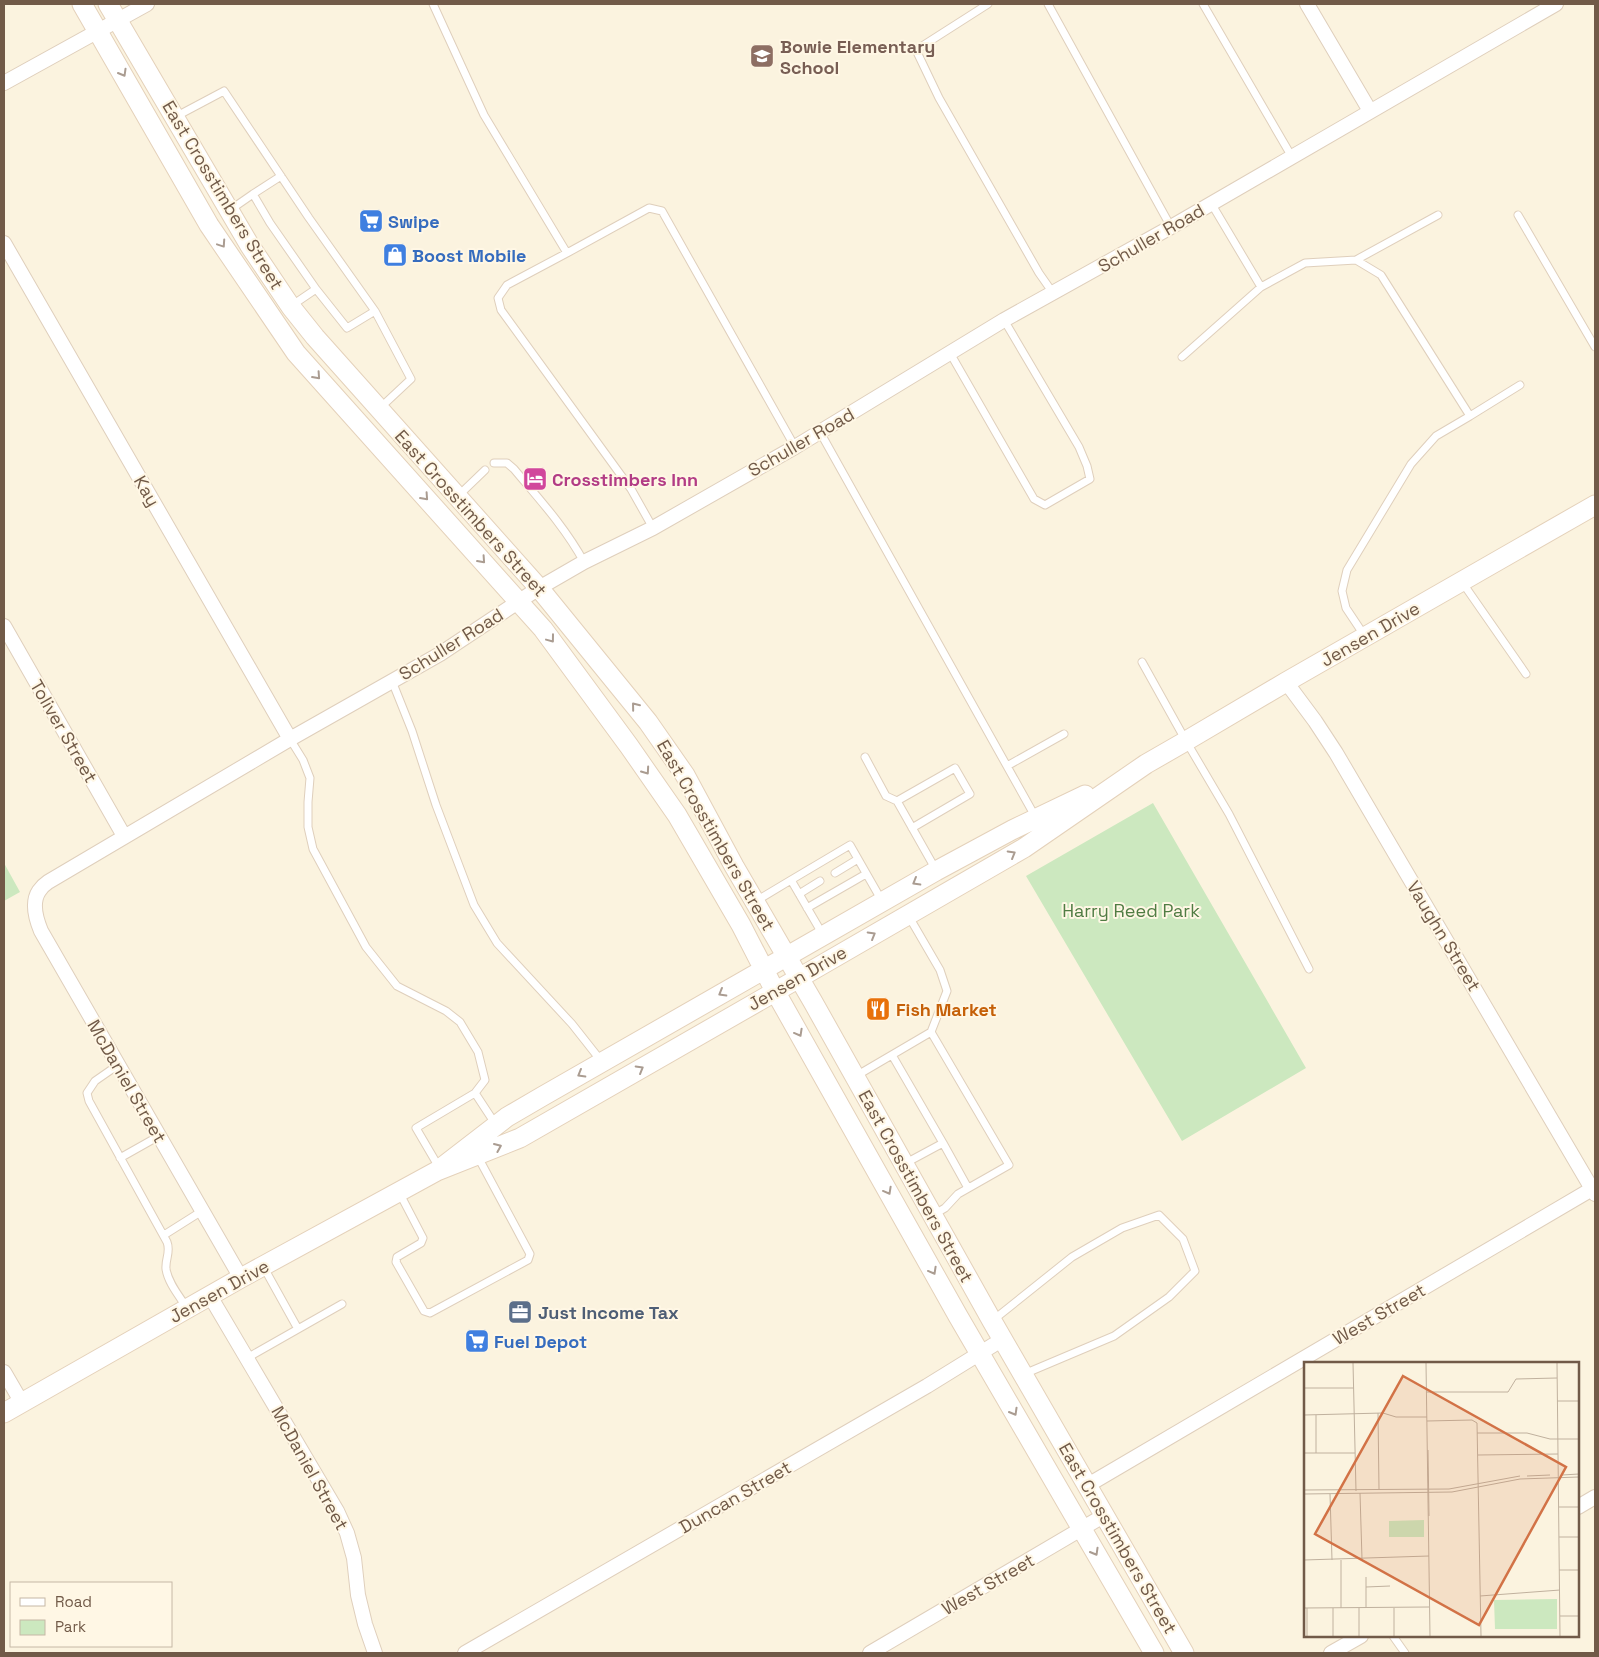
<svg xmlns="http://www.w3.org/2000/svg" width="1599" height="1657" font-family="'Space Grotesk',sans-serif">
<rect width="100%" height="100%" fill="#fbf3df"/>
<path fill="#cce8bf" d="M1153,803L1306,1068L1182,1141L1026,876Z
M4,863L20,892L4,901Z"/>
<g fill="none" stroke-linecap="round" stroke-linejoin="round">
<defs>
<path id="service" d="M433,4L484,115L567,253L649,208L662,211L795,447
M988,4L916,50L939,98L1039,273L1053,293
M1048,4L1171,227
M1203,4L1292,157
M175,117L224,91L309,218L375,311L411,379L380,408
M253,194L281,176
M1211,203L1261,287L1305,263L1356,260L1381,275L1470,416L1436,436L1411,464L1347,570L1342,591L1346,608L1364,635
M230,210L253,194L270,223L316,289L291,306
M1518,215L1595,347
M567,253L507,285L498,298L501,310L631,489L653,528
M1356,260L1438,215
M316,289L347,328L375,311
M950,353L1034,499L1045,505L1090,479L1087,466L1079,447L1004,320
M1182,357L1261,287
M1470,416L1520,385
M820,432L1036,818
M494,463H507L514,469C539,499 565,527 584,562
M458,496L485,470
M1462,582L1526,674
M1142,662L1186,741L1229,814L1309,969
M392,681L412,731L436,805L474,905L497,943L572,1024L602,1062
M290,739L303,760L310,778L308,802V827L313,849L366,947L397,986L446,1011L460,1022L478,1052L485,1080L475,1093
M865,757L886,796L897,801
M1007,766L1064,734
M912,828L970,794L955,768L897,801L936,870
M835,873L858,859
M791,880L850,845L882,901
M799,894L820,881
M756,901L791,880L823,935
M807,908L866,874
M908,915L940,970L947,991L931,1032
M892,1055L943,1143L904,1164
M118,1065L95,1081L87,1093L89,1101L167,1242C171,1252 165,1259 166,1269C168,1283 180,1297 187,1308
M856,1076L931,1032L1009,1165L958,1194L945,1208L933,1215
M943,1143L968,1188
M120,1158L159,1136
M440,1169L416,1128L475,1093L496,1125
M400,1194L423,1238L421,1243L397,1257L396,1262L424,1311L430,1313L528,1260L530,1254L478,1157
M164,1235L202,1211
M992,1321L1072,1257L1122,1228L1159,1215L1183,1239L1195,1271L1169,1297L1114,1336L1024,1374
M298,1329L342,1304
M247,1358L298,1329L263,1266
M1393,1636L1405,1653"/>
<path id="minor" d="M1307,4L1370,111
M4,83L147,4
M4,243L290,739
M4,626L124,836
M1286,682L1315,721L1336,753L1595,1194
M241,1278L41,931C36,919 31,903 39,891C41,888 45,884 48,882L290,739L440,654L539,588L584,562L653,528L795,447L1004,320L1171,227L1556,4
M210,1296L337,1511L347,1533L354,1558L358,1595L365,1624L375,1653
M4,1372L22,1403
M1088,1485L1592,1189
M1578,1507L1595,1497
M465,1653L927,1386L1003,1339
M870,1653L1105,1515
M1331,1653L1361,1636"/>
<path id="secondary" d="M82,4L209,225L296,353L543,629L629,746L677,815L741,925L775,991L958,1316L1154,1653
M108,4L250,246L291,307L315,337L539,588L648,722L685,775L734,866L813,1002L992,1321L1184,1653
M437,1171L520,1138L799,978L1024,848L1146,764L1186,741L1286,682L1595,505
M4,1413L241,1278L437,1171L507,1117L543,1096L936,871L1012,830L1085,795"/>
</defs>
<use href="#service" stroke="#dfcfbc" stroke-width="9"/>
<use href="#minor" stroke="#dfcfbc" stroke-width="16"/>
<use href="#secondary" stroke="#e4d1ba" stroke-width="21"/>
<use href="#service" stroke="#fff" stroke-width="7"/>
<use href="#minor" stroke="#fff" stroke-width="14"/>
<use href="#secondary" stroke="#fff" stroke-width="19"/>
</g>
<defs><path id="oneway-chevron" d="M-2-3.5L2.5 0L-2 3.5" fill="none" stroke-width="1.6" stroke-linecap="round" stroke-linejoin="round" transform="scale(1.25)"/></defs>
<g stroke="#aa9c91">
<use href="#oneway-chevron" transform="translate(123 73) rotate(60)"/>
<use href="#oneway-chevron" transform="translate(222 244) rotate(56)"/>
<use href="#oneway-chevron" transform="translate(317 376) rotate(48)"/>
<use href="#oneway-chevron" transform="translate(425 497) rotate(48)"/>
<use href="#oneway-chevron" transform="translate(482 560) rotate(48)"/>
<use href="#oneway-chevron" transform="translate(551 639) rotate(53)"/>
<use href="#oneway-chevron" transform="translate(635 706) rotate(-129)"/>
<use href="#oneway-chevron" transform="translate(646 771) rotate(55)"/>
<use href="#oneway-chevron" transform="translate(1012 854) rotate(-30)"/>
<use href="#oneway-chevron" transform="translate(916 882) rotate(150)"/>
<use href="#oneway-chevron" transform="translate(872 935) rotate(-30)"/>
<use href="#oneway-chevron" transform="translate(722 993) rotate(150)"/>
<use href="#oneway-chevron" transform="translate(799 1033) rotate(61)"/>
<use href="#oneway-chevron" transform="translate(640 1069) rotate(-30)"/>
<use href="#oneway-chevron" transform="translate(581 1074) rotate(150)"/>
<use href="#oneway-chevron" transform="translate(498 1147) rotate(-23)"/>
<use href="#oneway-chevron" transform="translate(888 1191) rotate(61)"/>
<use href="#oneway-chevron" transform="translate(933 1271) rotate(61)"/>
<use href="#oneway-chevron" transform="translate(1014 1412) rotate(60)"/>
<use href="#oneway-chevron" transform="translate(1095 1552) rotate(60)"/>
</g>
<defs>
<symbol id="school-square" viewBox="-11 -11 22 22"><rect x="-9" y="-9" width="18" height="18" rx="4" fill="#8d6e63" stroke="#fff7e5"/><path d="M0-5L7-2L0 1L-7-2ZM-4 1L0 2.5L4 1V4Q0 6-4 4Z" fill="#fff"/></symbol>
<symbol id="supermarket-square" viewBox="-11 -11 22 22"><rect x="-9" y="-9" width="18" height="18" rx="4" fill="#3f7fe0" stroke="#fff7e5"/><path d="M-6-5.5h2.5l.6 2H6L4.5 2H-2.5L-4.4-4H-6ZM-1.5 3.2a1.3 1.3 0 1 0 .1 0ZM3 3.2a1.3 1.3 0 1 0 .1 0Z" fill="#fff"/></symbol>
<symbol id="shop-square" viewBox="-11 -11 22 22"><rect x="-9" y="-9" width="18" height="18" rx="4" fill="#3f7fe0" stroke="#fff7e5"/><path d="M-5-2.5h2.3a2.7 3.5 0 0 1 5.4 0H5L5.5 6h-11ZM-1.5-2.5h3a1.5 2.3 0 0 0-3 0Z" fill="#fff"/></symbol>
<symbol id="hotel-square" viewBox="-11 -11 22 22"><rect x="-9" y="-9" width="18" height="18" rx="4" fill="#d1479c" stroke="#fff7e5"/><path d="M-6-4.5h1.5V1H6V5H4.5V3h-9V5H-6ZM-4 0a1.8 1.8 0 1 1 3.6 0ZM.5 0V-2.5h3Q6-2.5 6 0Z" fill="#fff"/></symbol>
<symbol id="restaurant-square" viewBox="-11 -11 22 22"><rect x="-9" y="-9" width="18" height="18" rx="4" fill="#e8710a" stroke="#fff7e5"/><path d="M-5-6h1v4h1v-4h1v4h1v-4h1v5L-1.5 .5V6h-2V.5L-5-1ZM5-6V6H3V1.5H1.5Q1.5-4 5-6Z" fill="#fff"/></symbol>
<symbol id="office-square" viewBox="-11 -11 22 22"><rect x="-9" y="-9" width="18" height="18" rx="4" fill="#5c6f8a" stroke="#fff7e5"/><path d="M-6-3h4V-5.5h4V-3h4V5H-6ZM-1-4.5V-3h2v-1.5ZM-6 0V1H6V0Z" fill="#fff"/></symbol>
</defs>
<g fill-rule="evenodd">
<use href="#school-square" x="748" y="42" width="28" height="28"/>
<use href="#supermarket-square" x="357" y="207" width="28" height="28"/>
<use href="#shop-square" x="381" y="241" width="28" height="28"/>
<use href="#hotel-square" x="521" y="465" width="28" height="28"/>
<use href="#restaurant-square" x="864" y="995" width="28" height="28"/>
<use href="#office-square" x="506" y="1298" width="28" height="28"/>
<use href="#supermarket-square" x="463" y="1327" width="28" height="28"/>
</g>
<g text-anchor="middle" dominant-baseline="central" stroke-width="4" stroke-linejoin="round" paint-order="stroke">
<g font-size="18" font-weight="bold" fill="#785e54" stroke="#fff7e5" text-anchor="start">
<text x="780" y="46">Bowie Elementary<tspan x="780" dy="21">School</tspan></text>
</g>
<g font-size="18" fill="#715a48" stroke="#fff7e5">
<text transform="translate(223 195) rotate(59)">East Crosstimbers Street</text>
<text transform="translate(1151 238) rotate(-30)">Schuller Road</text>
<text transform="translate(801 442) rotate(-30)">Schuller Road</text>
<text transform="translate(147 491) rotate(60)">Kay</text>
<text transform="translate(471 513) rotate(48)">East Crosstimbers Street</text>
<text transform="translate(1370 634) rotate(-30)">Jensen Drive</text>
<text transform="translate(451 644) rotate(-32)">Schuller Road</text>
<text transform="translate(64 731) rotate(60)">Toliver Street</text>
<text transform="translate(716 835) rotate(60)">East Crosstimbers Street</text>
<text transform="translate(1444 936) rotate(59)">Vaughn Street</text>
<text transform="translate(797 978) rotate(-30)">Jensen Drive</text>
<text transform="translate(127 1081) rotate(60)">McDaniel Street</text>
<text transform="translate(916 1186) rotate(61)">East Crosstimbers Street</text>
<text transform="translate(219 1291) rotate(-29)">Jensen Drive</text>
<text transform="translate(1379 1314) rotate(-30)">West Street</text>
<text transform="translate(310 1468) rotate(61)">McDaniel Street</text>
<text transform="translate(735 1497) rotate(-30)">Duncan Street</text>
<text transform="translate(1118 1538) rotate(60)">East Crosstimbers Street</text>
<text transform="translate(988 1584) rotate(-30)">West Street</text>
</g>
<g font-size="18" font-weight="bold" fill="#366cbe" stroke="#fff7e5" text-anchor="start">
<text x="388" y="221">Swipe</text>
<text x="412" y="255">Boost Mobile</text>
<text x="494" y="1341">Fuel Depot</text>
</g>
<g font-size="18" font-weight="bold" fill="#b23c85" stroke="#fff7e5" text-anchor="start">
<text x="552" y="479">Crosstimbers Inn</text>
</g>
<g font-size="18" fill="#507c43" stroke="#fff7e5">
<text x="1131" y="910">Harry Reed Park</text>
</g>
<g font-size="18" font-weight="bold" fill="#c56008" stroke="#fff7e5" text-anchor="start">
<text x="896" y="1009">Fish Market</text>
</g>
<g font-size="18" font-weight="bold" fill="#4e5e75" stroke="#fff7e5" text-anchor="start">
<text x="538" y="1312">Just Income Tax</text>
</g>
</g>
<g transform="translate(1304 1362)">
<rect width="275" height="275" fill="#fbf3df"/>
<path d="M120,158V175H85V159ZM253,237V267H191L190,238Z" fill="#cce8bf"/>
<path fill="none" stroke="#c0b19e" stroke-width="1" d="M49,1L52,129M122,1L126,274M253,1L256,274M0,26H50M123,30H204L212,17L253,16M253,39H275M74,51L75,127M0,53L79,51L92,55H123M12,53V91M123,59L168,58L173,61L177,274M173,71H223L246,77H275M124,88L125,154M0,91H51M174,93L254,92M258,113L275,112M223,114L246,113M0,128L145,127L216,114M56,131L58,197M0,132L148,130L216,117L275,115M26,132L28,198M255,145H275M255,175H275M0,198L125,194M37,198V246M255,208H275M62,215V246M62,225L86,224M176,234L256,228M0,246L125,245M29,246V274M55,246V274M256,254H275M3,274V246M90,274V246"/>
<path fill="#d27246" fill-opacity="0.15" stroke="#d27246" stroke-width="2.5" d="M99,14L262,105L175,263L11,172Z"/>
<rect width="275" height="275" fill="none" stroke="#715a48" stroke-width="2.5"/>
</g>
<rect width="1599" height="1657" fill="none" stroke="#715a48" stroke-width="10"/>
<rect x="10" y="1582" width="162" height="65" fill="#fff7e5" stroke="#c6b8a6"/>
<rect x="20" y="1598" width="25" height="8" fill="#ffffff" stroke="#c6b8a6"/>
<text x="55" y="1607" font-size="15" fill="#715a48">Road</text>
<rect x="20" y="1620" width="25" height="15" fill="#cce8bf" stroke="#c6b8a6"/>
<text x="55" y="1632" font-size="15" fill="#715a48">Park</text>
</svg>
